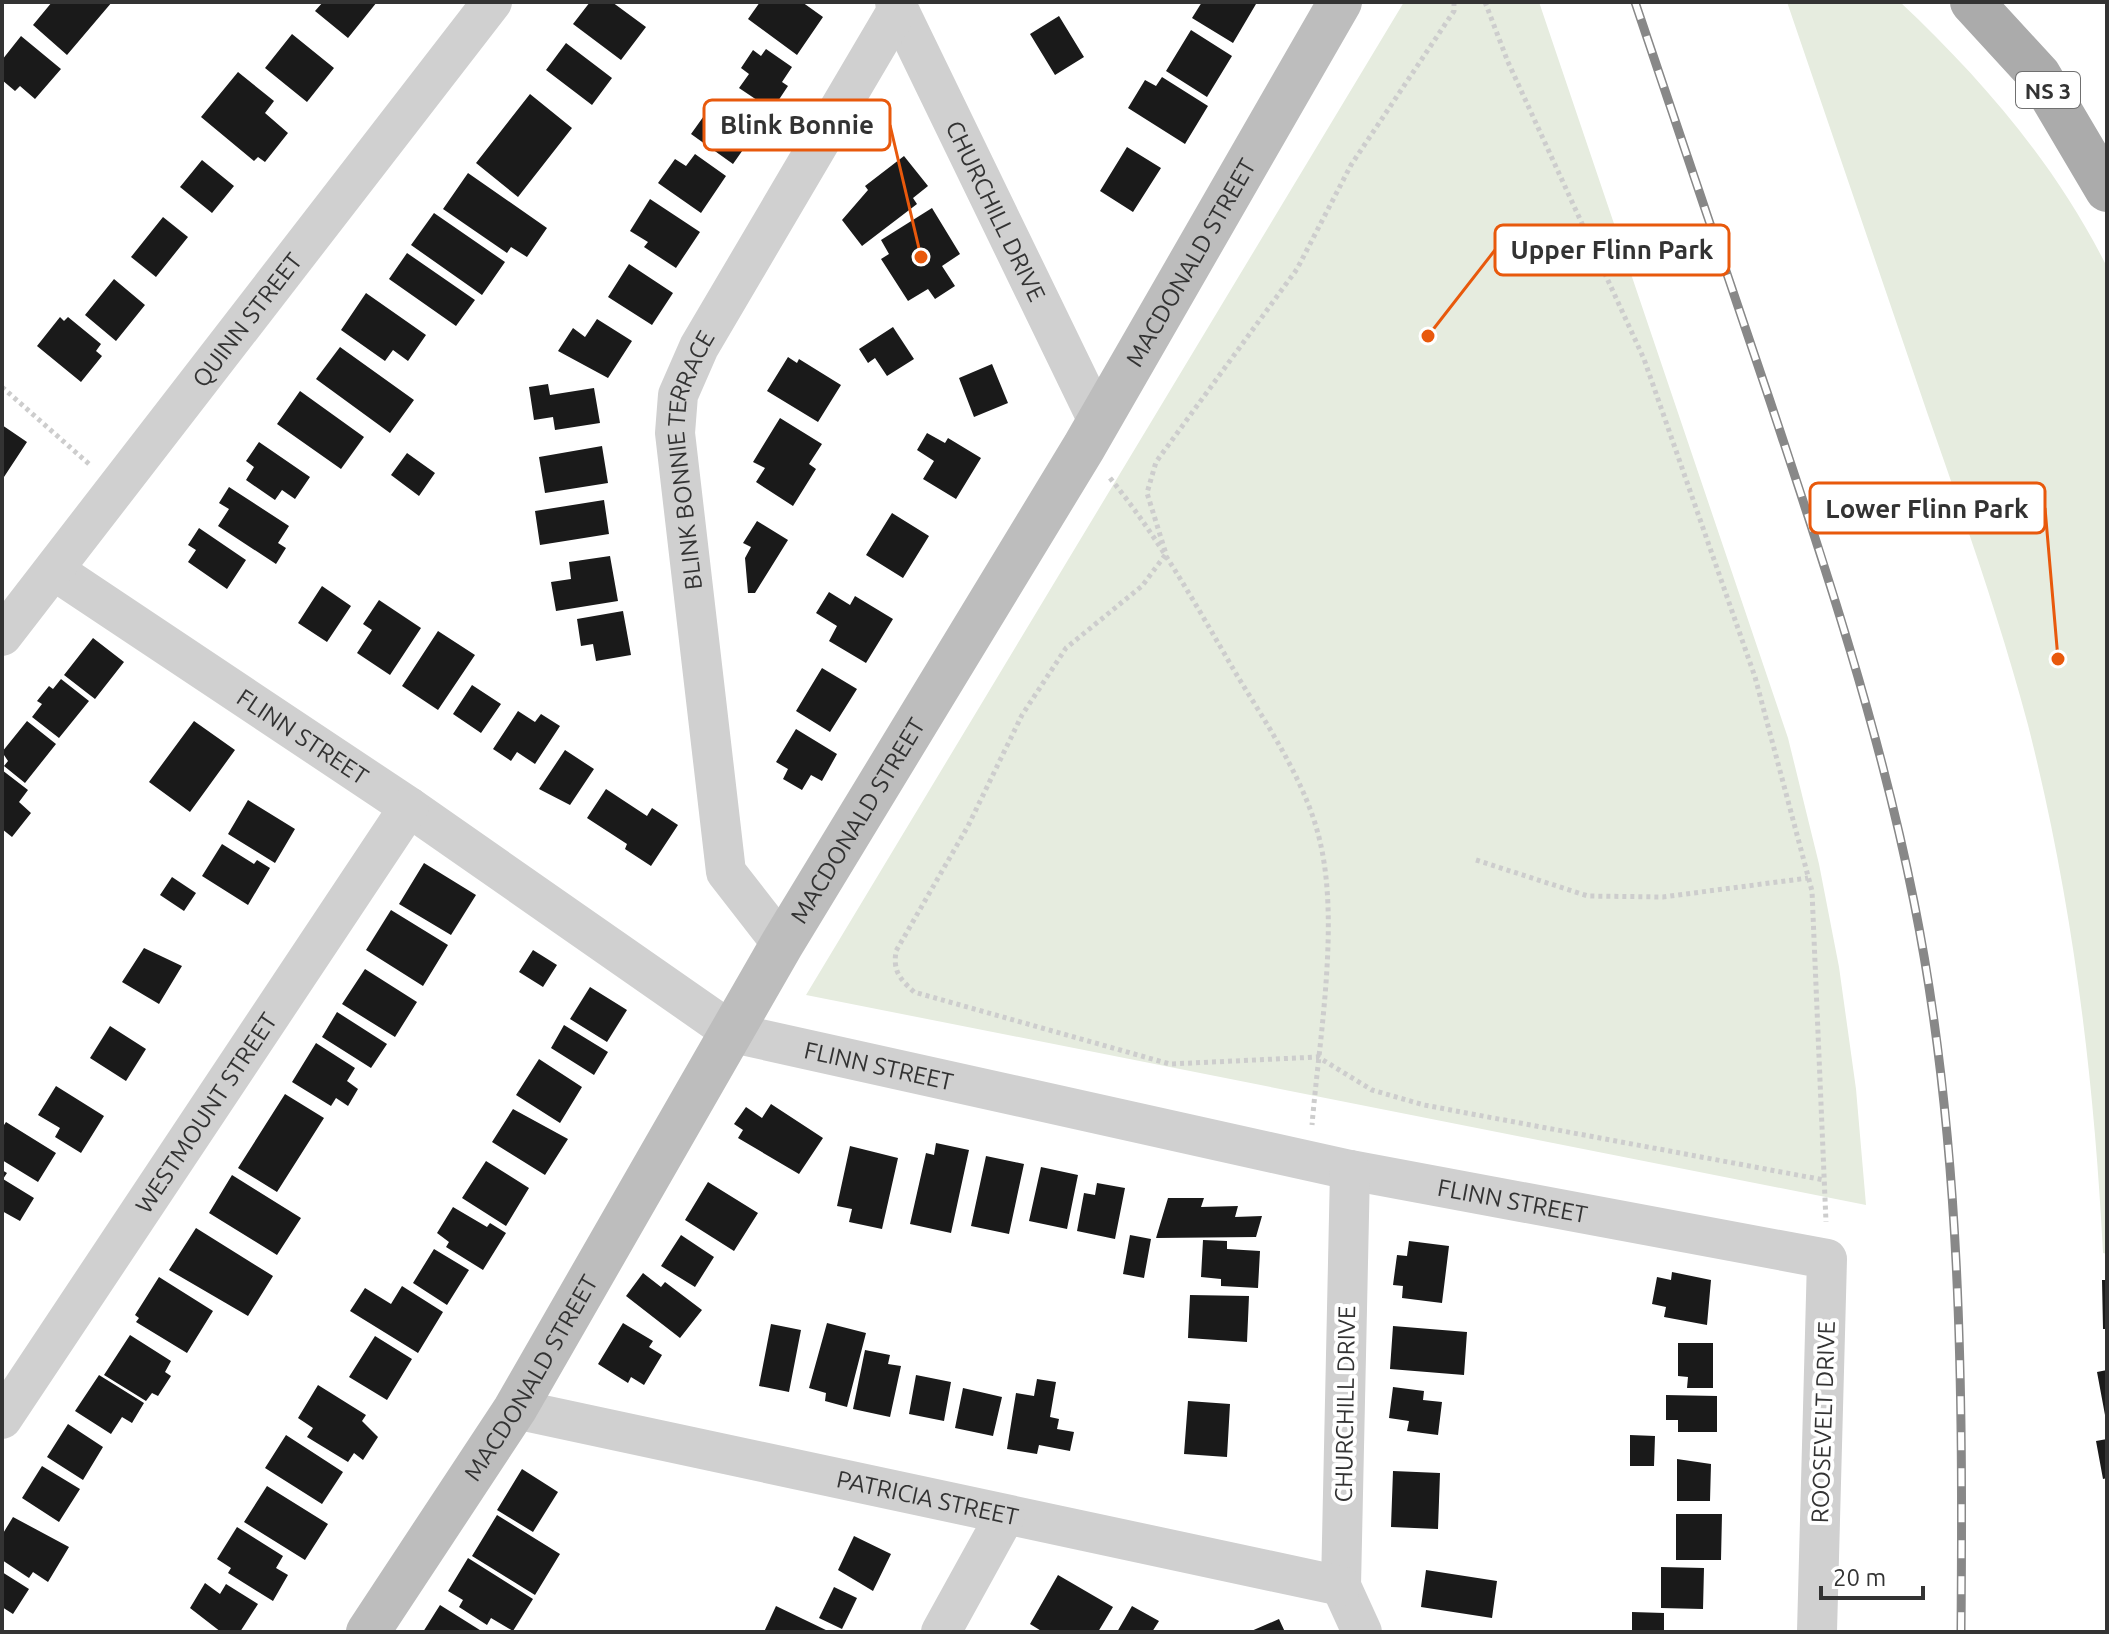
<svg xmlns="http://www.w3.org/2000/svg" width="2109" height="1634" font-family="Ubuntu,sans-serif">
<rect width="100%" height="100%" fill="#fff"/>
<path fill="#e6ecdf" d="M1404,2H1539L1788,738L1819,864L1839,967L1856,1089L1866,1205L806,995Z
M1787,2H1900C1983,80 2056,165 2107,267V1254L2103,1253C2094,1075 2072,898 2028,725C2000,620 1964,518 1928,415C1881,277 1834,140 1787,2Z"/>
<path fill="#1a1a1a" d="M52,2H112L67,55L33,25Z
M323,2H377L348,38L315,11Z
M590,2H612L646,27L621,60L573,24Z
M760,2H802L823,17L797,55L748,19Z
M1202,2H1254L1256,4L1233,43L1192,18Z
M1059,16L1084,57L1055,75L1030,34Z
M1191,30L1232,56L1207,97L1166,71Z
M292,34L334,68L307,102L265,68Z
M21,36L61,69L35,99L20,86L15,91L2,80V60Z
M566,43L612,78L592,105L546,70Z
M766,49L792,67L782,82L788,86L772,110L739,88L749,74L741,68L753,50L761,56Z
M238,72L274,101L265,113L288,133L265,162L258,157L254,161L201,117Z
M1162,77L1208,106L1185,144L1128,108L1145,80L1156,86Z
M530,94L572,128L518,197L476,163Z
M739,99L766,117L733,164L691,134L711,106L727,117Z
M1127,147L1161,168L1133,212L1100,191Z
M695,154L726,176L701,213L658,183L675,159L686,166Z
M904,156L928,186L913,198L917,204L862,246L842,220L868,190L865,186Z
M202,160L234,186L212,213L180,187Z
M468,173L547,228L527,257L511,247L507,253L443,209Z
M650,199L700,232L676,268L644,247L648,242L630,231Z
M932,208L960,254L942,266L955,286L935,299L928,289L908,301L881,259L889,254L881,240Z
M434,213L505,262L482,295L411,245Z
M163,217L188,237L156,277L131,257Z
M407,253L475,300L456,326L389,279Z
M629,264L673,293L652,325L608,297Z
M114,279L145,305L116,341L85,315Z
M366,293L426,335L408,361L393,350L385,361L341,330Z
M60,317L64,321L68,317L101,344L96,351L102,356L81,382L37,346Z
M597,319L632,341L608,378L558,351L573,328L585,337Z
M893,327L914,359L887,376L875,358L868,363L859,349Z
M340,347L414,400L390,433L316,379Z
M788,357L797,363L799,359L841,385L818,422L767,391Z
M992,364L1008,403L974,417L959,378Z
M548,384L550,395L594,388L600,423L555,430L553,417L534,420L529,387Z
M300,391L364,437L341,469L277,424Z
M780,418L822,444L809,464L816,469L793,506L756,482L765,468L753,462Z
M2,425L27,442L2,480Z
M927,433L945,443L948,438L981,458L956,499L923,479L934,461L917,450Z
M259,442L310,477L295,499L282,490L275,500L246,480L254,467L246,461Z
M602,446L608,483L545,493L539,457Z
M407,453L435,473L419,496L391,475Z
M229,487L289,526L278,543L286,548L276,564L218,526L229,509L219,503Z
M604,500L609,534L540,545L535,511Z
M892,513L929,536L903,578L866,555Z
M757,521L788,540L755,593H748L745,558L751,547L743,543Z
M199,528L246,560L227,589L188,562L196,550L188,545Z
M610,556L618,601L556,611L551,582L571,579L569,562Z
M322,586L351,606L327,642L298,623Z
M829,592L850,605L855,596L893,619L866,663L829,641L837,626L816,613Z
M379,600L421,628L390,675L357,653L372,630L363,624Z
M623,611L631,655L596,661L593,644L581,646L577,619Z
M438,631L475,655L438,710L402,686Z
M93,638L124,662L95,699L64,675Z
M822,668L857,689L830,732L796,711Z
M61,679L89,701L59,738L32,717L42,704L37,701L49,686L53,689Z
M472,685L501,704L481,733L453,714Z
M518,711L535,722L541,714L560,726L535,764L517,752L511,761L493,749Z
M27,721L56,744L25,783L4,766L8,761L2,752Z
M194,721L235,750L190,812L149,782Z
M796,729L837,754L822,781L811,775L802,790L783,779L788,769L776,762Z
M565,750L594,769L570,805L539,789Z
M2,770L28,790L19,802L31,813L12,837L2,829Z
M606,789L647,816L652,808L678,825L651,866L625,849L627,844L587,818Z
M248,800L295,829L275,863L228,834Z
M222,844L254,864L257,860L270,868L248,905L202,876Z
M424,863L476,895L451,935L399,904Z
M172,877L196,893L184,911L160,895Z
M391,910L448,945L423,986L366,950Z
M144,948L182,966L159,1004L122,982Z
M533,950L557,965L543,987L519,972Z
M365,969L417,1002L395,1037L342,1004Z
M590,987L627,1010L607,1042L570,1019Z
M337,1012L387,1044L371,1068L322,1037Z
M564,1025L608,1052L594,1075L551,1048Z
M110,1026L146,1049L126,1081L90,1058Z
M316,1043L355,1068L347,1081L358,1089L348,1106L336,1098L331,1106L292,1082Z
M539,1059L582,1087L560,1123L516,1095Z
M56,1086L104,1116L81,1153L55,1137L60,1128L38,1115Z
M285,1094L324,1118L277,1192L238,1168Z
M771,1104L823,1138L799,1174L738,1138L743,1130L734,1124L746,1107L762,1118Z
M513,1109L568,1139L545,1175L492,1142Z
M6,1122L56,1153L38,1182L2,1160V1128Z
M936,1143L969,1150L951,1233L910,1224L926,1153L934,1155Z
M850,1146L898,1158L882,1229L849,1222L852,1209L837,1206Z
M986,1156L1024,1164L1009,1234L971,1226Z
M486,1161L529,1188L506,1226L462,1198Z
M1041,1167L1078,1175L1067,1229L1029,1221Z
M2,1170L7,1173L3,1179L34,1198L20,1221L2,1211Z
M232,1175L301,1218L277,1255L209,1213Z
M708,1182L758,1213L734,1251L685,1220Z
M1097,1183L1125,1188L1115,1239L1077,1231L1084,1193L1095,1195Z
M1168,1198H1204L1201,1207L1238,1206L1235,1217L1262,1216L1256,1237L1156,1238Z
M453,1207L487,1227L490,1223L506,1233L483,1270L446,1247L449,1242L437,1233Z
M196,1228L273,1276L248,1316L169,1270Z
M681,1235L714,1257L695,1287L661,1266Z
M1130,1235L1151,1239L1144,1278L1123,1274Z
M1203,1240L1227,1241V1249L1260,1251L1258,1288L1221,1286V1279L1201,1277Z
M1409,1241L1449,1246L1442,1303L1402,1298L1403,1286L1393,1285L1397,1255L1407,1256Z
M434,1249L469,1270L447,1305L413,1283Z
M1672,1272L1711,1280L1707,1325L1664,1317L1666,1307L1652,1304L1657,1277L1671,1280Z
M643,1273L661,1287L665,1282L702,1310L680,1338L626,1296Z
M159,1277L213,1311L187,1353L136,1322L139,1318L135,1315Z
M2102,1280H2107V1329H2103Z
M402,1286L443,1312L418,1353L350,1311L365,1288L391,1304Z
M1190,1295L1249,1296L1247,1342L1188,1338Z
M623,1323L653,1341L649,1347L662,1355L644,1385L631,1377L628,1383L598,1364Z
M827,1323L866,1333L847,1407L825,1401L826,1393L809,1388Z
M771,1324L801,1330L789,1392L759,1386Z
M1393,1326L1467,1332L1464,1375L1390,1369Z
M130,1335L171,1361L165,1372L171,1376L158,1396L152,1393L146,1401L104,1375Z
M375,1336L412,1359L387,1400L349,1377Z
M1678,1343H1713V1388H1687L1688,1377L1678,1376Z
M865,1350L890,1355L888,1364L901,1366L890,1417L853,1409Z
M2107,1370V1415H2105L2097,1372Z
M99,1375L144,1403L132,1423L122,1417L111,1434L75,1411Z
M916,1375L951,1382L944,1421L909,1414Z
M1037,1379L1056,1382L1050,1417L1059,1419L1057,1429L1074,1432L1070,1451L1039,1445L1037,1454L1007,1449L1016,1393L1034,1396Z
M318,1385L366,1415L362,1421L378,1437L363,1460L354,1453L348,1462L307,1437L313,1428L298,1418Z
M1393,1387L1424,1391L1423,1400L1442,1402L1438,1435L1407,1431L1409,1421L1389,1418Z
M963,1388L1002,1397L993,1436L955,1428Z
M1666,1395L1717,1396V1432H1678V1420H1666Z
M1188,1401L1230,1404L1227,1457L1184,1454Z
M68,1424L103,1447L83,1480L47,1457Z
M286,1435L343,1472L322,1504L265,1468Z
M1630,1435L1655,1436L1654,1466H1630Z
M2107,1439V1478L2103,1479L2096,1441Z
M1677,1459L1711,1464L1710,1501H1677Z
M42,1466L80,1489L59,1522L22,1498Z
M522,1469L558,1492L533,1532L497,1510Z
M1393,1471L1440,1473L1438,1529L1391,1527Z
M267,1486L328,1524L305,1560L244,1522Z
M1676,1514H1722L1721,1560H1676Z
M497,1515L560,1554L535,1595L472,1556Z
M13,1517L69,1547L48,1582L33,1572L29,1578L2,1560V1535Z
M237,1527L283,1556L276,1568L288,1575L273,1601L228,1573L231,1568L217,1559Z
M854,1536L891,1554L873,1591L838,1570Z
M468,1558L533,1599L513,1631L491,1618L487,1625L459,1607L463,1600L448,1591Z
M1661,1567L1704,1568L1703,1609L1661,1608Z
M1426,1570L1497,1581L1492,1618L1421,1607Z
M2,1572L29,1589L13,1614L2,1607Z
M1058,1575L1113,1607L1098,1632H1043L1030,1624Z
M205,1583L220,1594L226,1584L258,1604L240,1632H221L190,1608Z
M834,1587L857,1598L842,1629L819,1618Z
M440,1605L483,1632H423Z
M776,1606L830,1632H764Z
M1132,1606L1159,1621L1152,1632H1117Z
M1632,1612L1664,1613V1632H1632Z
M1279,1619L1285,1632H1249Z"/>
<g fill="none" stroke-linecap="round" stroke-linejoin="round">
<path stroke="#cdcdcd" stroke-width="5" stroke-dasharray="4 4" stroke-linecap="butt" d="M1454,2V11L1351,165L1297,269L1156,462L1147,493L1166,554L1142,586L1066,648L1022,715L968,826L896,951C893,971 899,978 914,992L1170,1064L1318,1057L1372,1090L1424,1105L1824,1180
M1485,2L1508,62L1644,359L1755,677L1812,891L1826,1222
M2,387L89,464
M1110,478C1159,538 1196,605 1235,672C1267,725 1308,784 1321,846C1339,928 1319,1041 1312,1125
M1476,860L1588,896L1663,897L1808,878"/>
<g stroke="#d0d0d0" stroke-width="40">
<path id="s1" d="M895,2L1098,421"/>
<path id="s2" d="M55,571L409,807L733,1033L1350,1170L1827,1259L1817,1632"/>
<path id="s3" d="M2,636L492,2"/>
<path id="s4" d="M782,944L726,872L675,433L678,395L699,347L898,9"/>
<path d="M1350,1170L1341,1586L1362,1632"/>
<path id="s5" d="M515,1409L1341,1586"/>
<path id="s6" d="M2,1419L409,807"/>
<path d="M941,1632L1005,1516"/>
</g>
<path stroke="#bdbdbd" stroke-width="44" id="s7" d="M368,1632L515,1409L782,944L1084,447L1340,2"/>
<path stroke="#ababab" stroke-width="44" d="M1972,2L2039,75L2107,190"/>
<defs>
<path id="rail" d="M1635,2C1680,135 1725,268 1770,401C1825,566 1880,731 1914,902C1962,1142 1963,1388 1961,1632"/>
</defs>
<use href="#rail" stroke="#888" stroke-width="9"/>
<use href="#rail" stroke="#fff" stroke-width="6" stroke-dasharray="18" stroke-linecap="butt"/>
</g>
<g text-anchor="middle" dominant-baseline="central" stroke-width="8" stroke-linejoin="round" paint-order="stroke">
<rect fill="#fff" stroke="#707070" stroke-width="2" x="2016" y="72" width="64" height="36" rx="6"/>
<g font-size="22" font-weight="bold" fill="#333">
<text x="2048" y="90">NS 3</text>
</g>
<g font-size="24" fill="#333" stroke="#fff">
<text stroke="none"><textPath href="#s1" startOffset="232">CHURCHILL DRIVE</textPath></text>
<text stroke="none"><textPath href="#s7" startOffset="1598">MACDONALD STREET</textPath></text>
<text stroke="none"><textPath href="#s3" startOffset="400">QUINN STREET</textPath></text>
<text stroke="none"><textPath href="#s4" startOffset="508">BLINK BONNIE TERRACE</textPath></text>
<text stroke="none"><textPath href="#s2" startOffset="298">FLINN STREET</textPath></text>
<text stroke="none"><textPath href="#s7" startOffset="948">MACDONALD STREET</textPath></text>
<text stroke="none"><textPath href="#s2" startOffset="970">FLINN STREET</textPath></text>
<text stroke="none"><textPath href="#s6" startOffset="368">WESTMOUNT STREET</textPath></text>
<text stroke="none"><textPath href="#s2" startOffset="1618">FLINN STREET</textPath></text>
<text stroke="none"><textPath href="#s7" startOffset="302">MACDONALD STREET</textPath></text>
<text transform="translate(1345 1404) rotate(-89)">CHURCHILL DRIVE</text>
<text transform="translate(1823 1422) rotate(-88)">ROOSEVELT DRIVE</text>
<text stroke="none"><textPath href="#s5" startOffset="422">PATRICIA STREET</textPath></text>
</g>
</g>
<path fill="none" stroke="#e8590c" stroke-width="3" d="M921 257L890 125M1428 336L1495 250M2058 659L2045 508"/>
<g fill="#e8590c" stroke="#fff" stroke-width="3">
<circle cx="921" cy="257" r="8"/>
<circle cx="1428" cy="336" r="8"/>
<circle cx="2058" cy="659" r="8"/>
</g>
<g fill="#fff" stroke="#e8590c" stroke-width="3">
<rect x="704" y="100" width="186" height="50" rx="8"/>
<rect x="1495" y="225" width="234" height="50" rx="8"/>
<rect x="1810" y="483" width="235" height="50" rx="8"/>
</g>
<g font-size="26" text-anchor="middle" font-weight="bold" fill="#333">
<text x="797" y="134">Blink Bonnie</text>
<text x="1612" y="259">Upper Flinn Park</text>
<text x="1927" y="518">Lower Flinn Park</text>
</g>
<rect width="2109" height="1634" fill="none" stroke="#333333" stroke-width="8"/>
<path d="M1821 1586v12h102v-12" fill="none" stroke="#333333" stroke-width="4"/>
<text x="1833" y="1586" font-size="24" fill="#333333" stroke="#ffffff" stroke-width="6" paint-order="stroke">20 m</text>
</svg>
